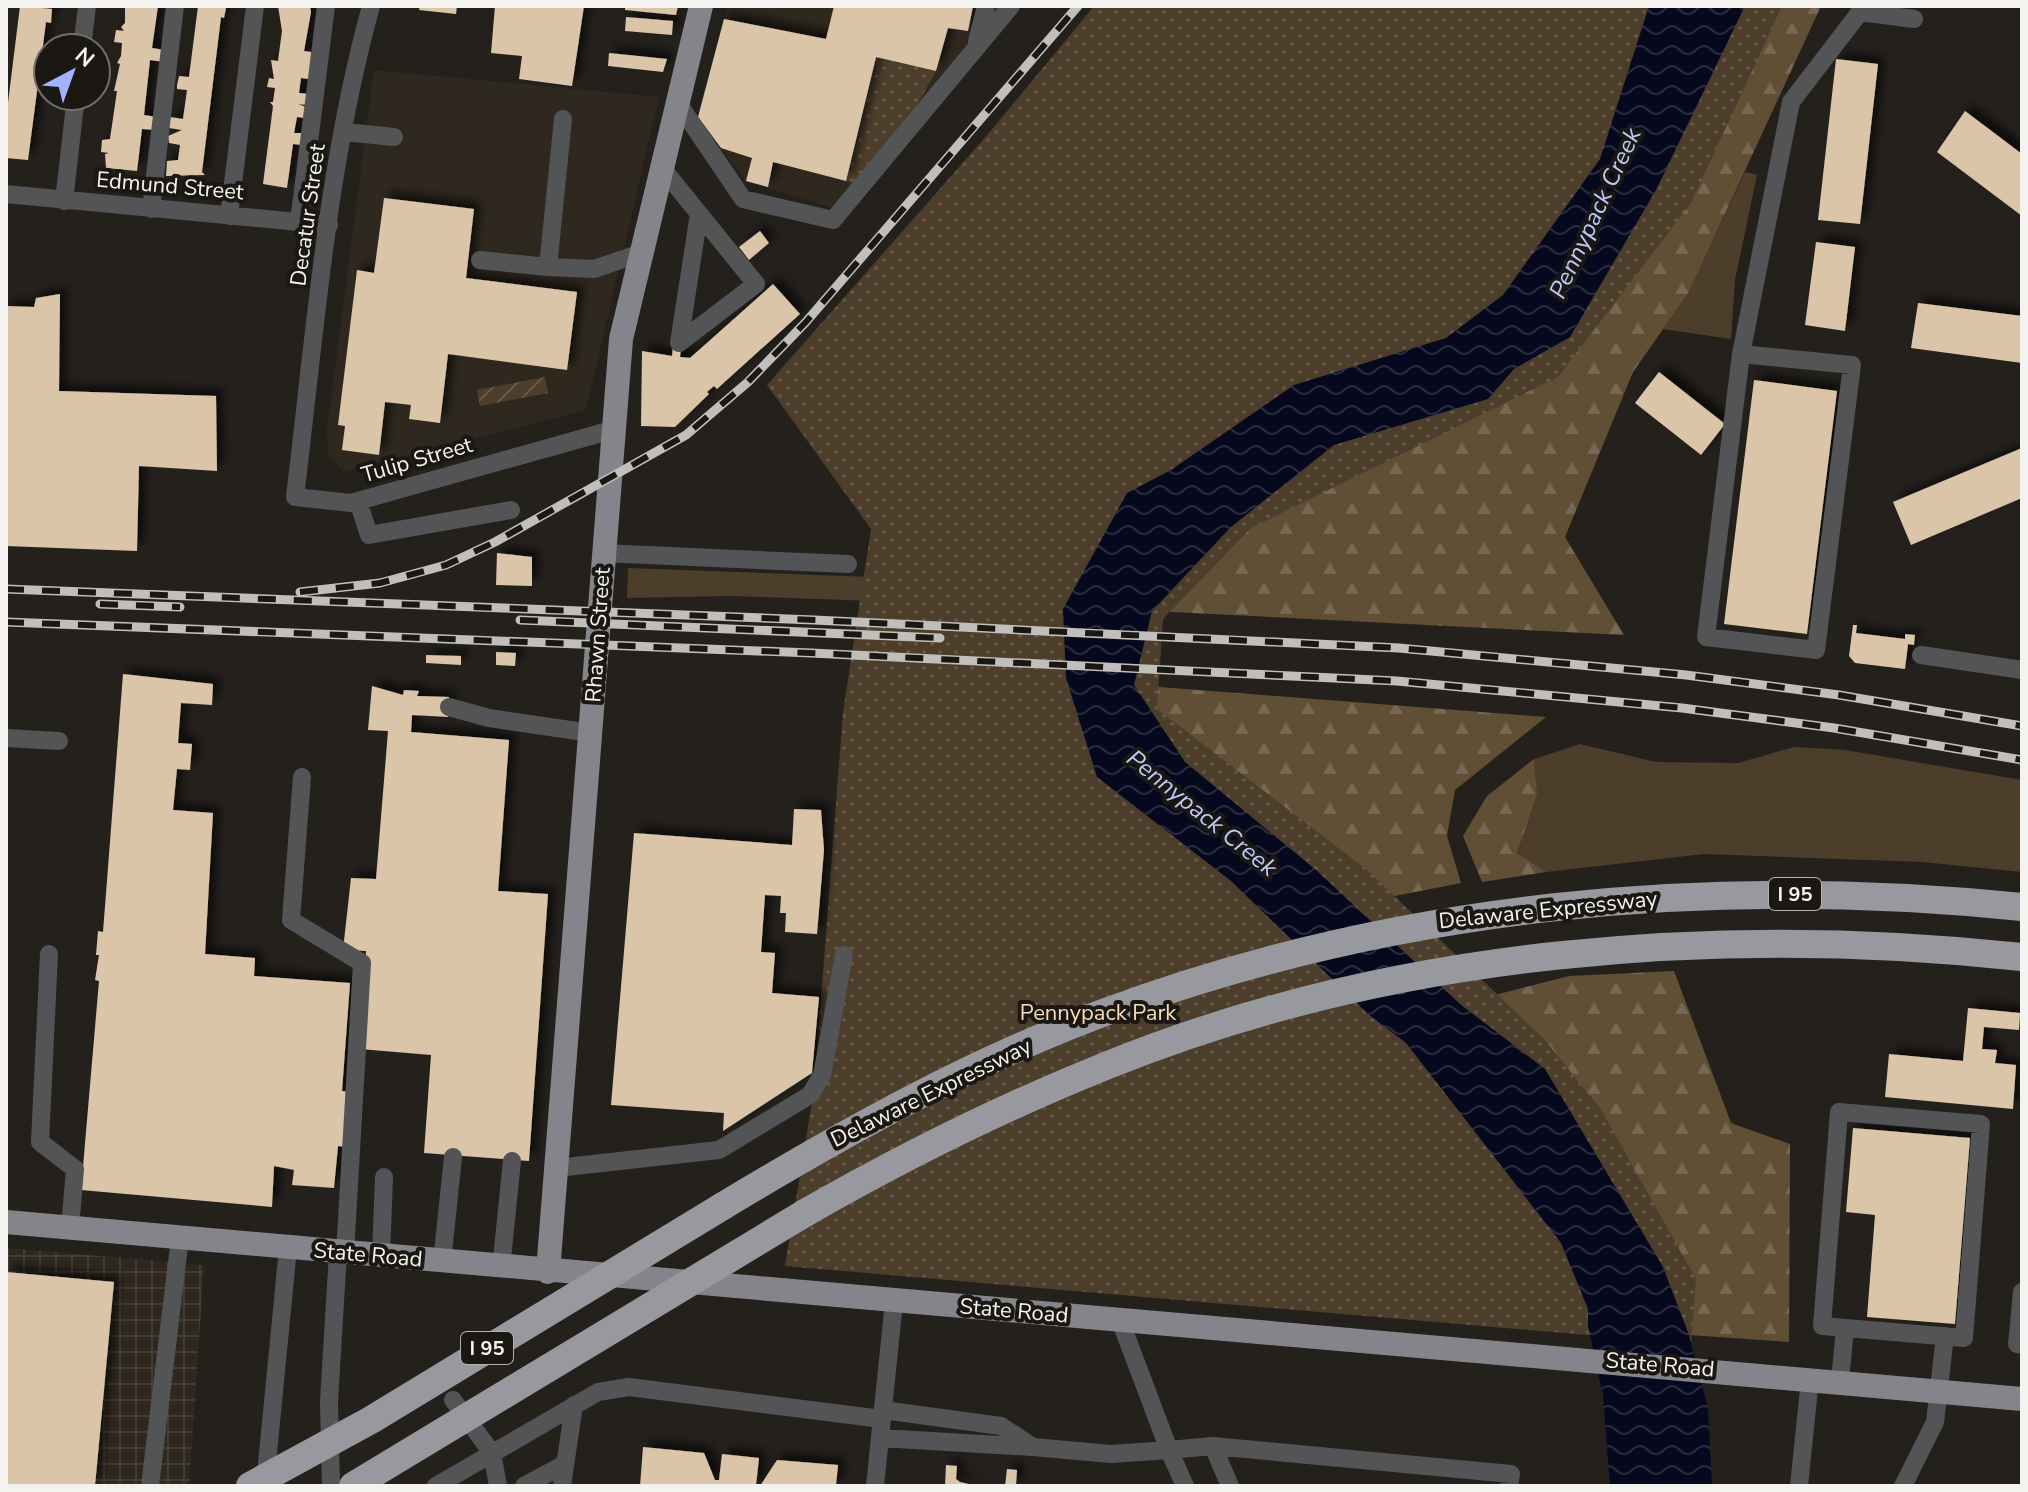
<svg xmlns="http://www.w3.org/2000/svg" width="2028" height="1492" font-family="'Nunito Sans',sans-serif">
<defs>
<pattern id="industrial-grid" width="8" height="8" patternUnits="userSpaceOnUse" patternTransform="scale(2)"><rect width="8" height="8" fill="#2f281f"/><path d="M0 4h8M4 0v8" fill="none" stroke="#443d35"/></pattern>
<pattern id="forest-firs" width="22" height="20" patternUnits="userSpaceOnUse" patternTransform="scale(2)"><rect width="22" height="20" fill="#604e35"/><path d="M5 1l3.5 6h-7zM16 11l3.5 6h-7z" fill="#776853"/></pattern>
<pattern id="park-dots" width="8" height="8" patternUnits="userSpaceOnUse" patternTransform="scale(2)"><rect width="8" height="8" fill="#4c3e2a"/><path d="M2 2h.1M6 6h.1" fill="none" stroke="#665a49" stroke-width="1.8" stroke-linecap="round"/></pattern>
<pattern id="garden-furrows" width="10" height="10" patternUnits="userSpaceOnUse" patternTransform="scale(2)"><rect width="10" height="10" fill="#4c3e2a"/><path d="M-1 1l2-2M0 10L10 0M9 11l2-2" fill="none" stroke="#665a49"/></pattern>
<pattern id="water-waves" width="16" height="10" patternUnits="userSpaceOnUse" patternTransform="scale(2)"><rect width="16" height="10" fill="#06081d"/><path d="M0 5q4-4 8 0t8 0" fill="none" stroke="#2b2c3e"/></pattern>
<filter id="shadow"><feDropShadow dx="7" dy="-7" stdDeviation="4" flood-color="#0009"/></filter>
</defs>
<rect width="100%" height="100%" fill="#24211d"/>
<path fill="#2f281f" d="M727,6H1006L833,208L745,181L698,117Z
M374,70L659,97L586,410L344,472L328,455L327,430Z"/>
<path fill="url(#industrial-grid)" d="M6,1248L204,1265L189,1486H6Z"/>
<path fill="#4c3e2a" d="M1745,172L1757,175L1735,280L1731,339L1663,329L1689,292Z
M824,329L913,442L911,522L901,602L731,596L627,598L628,568L872,577L878,513L776,374Z
M1580,744L1656,762L1738,763L1794,747L1845,750L2022,780V872L1922,862L1704,854L1546,872L1517,853L1536,794L1534,759Z"/>
<path fill="url(#forest-firs)" d="M1745,6H1821L1689,292L1633,372L1565,537L1624,635L1152,611Z
M1134,685L1546,717L1455,790L1447,836L1461,883L1359,903L1185,762Z
M1534,759L1537,794L1517,853L1546,872L1482,882L1463,836L1487,796Z
M1674,971L1731,1123L1790,1144L1789,1342L1689,1335L1460,1004L1569,976Z"/>
<path fill="url(#park-dots)" d="M1094,6H1782L1691,203L1558,377L1251,528L1163,619L1157,709L1366,869L1544,1039L1600,1108L1696,1279L1691,1344L785,1266L814,1090L843,712L871,529L767,385L990,132Z
M876,57L936,71L887,159L864,186L846,181Z"/>
<path fill="url(#garden-furrows)" d="M545,377L548,393L480,406L477,390Z"/>
<path fill="url(#water-waves)" d="M1649,6H1745L1656,190L1570,337L1514,369L1488,399L1334,445L1231,527L1152,611L1134,685L1185,762L1316,870L1460,1004L1545,1069L1663,1267L1689,1335L1708,1409L1712,1486H1610L1603,1395L1588,1326V1309L1561,1243L1406,1043L1368,1014L1231,881L1097,777L1066,678L1063,609L1127,493L1171,470L1294,385L1446,338L1503,295L1600,159Z"/>
<path fill="#dac5a9" filter="url(#shadow)" d="M20,6L52,9L51,23L46,22L28,160L6,158V119Z
M125,6H158L152,48L165,50L164,62L150,60L144,115L157,117L155,130L142,129L137,171L106,168L105,154L109,153L101,152L102,140L110,139L117,91H114L120,64L117,63L121,56L122,43L114,42L116,30L124,31L121,27L125,23Z
M198,6L226,8L224,18L221,17L202,172L205,175L166,176L167,161L178,160L180,145L169,143L168,136L182,130L169,128L170,117L183,119L187,90L177,89V85L179,76L189,77Z
M278,6H310L311,12L304,51L311,52V67L308,79L301,78L299,93L310,94L308,105L298,104L306,107L305,118L297,117L294,133H303L302,145L293,144L287,188L263,184L273,106L270,102H273L275,88L267,87L269,78L274,79L271,60L278,61L282,31Z
M420,6H457L456,14L419,10Z
M495,6H584L572,86L519,79L522,56L491,53Z
M625,6H678L676,15L625,10Z
M834,6H973L968,31L948,28L936,71L876,57L846,181L773,162L768,187L746,181L752,158L721,148L698,117L724,19L826,39Z
M626,17L673,21L672,35L625,31Z
M609,53L667,59L663,72L608,66Z
M1836,59L1878,64L1860,224L1818,220Z
M1965,111L2022,154V216L1937,152Z
M384,198L474,209L466,278L577,292L567,370L448,354L440,423L409,419L411,405L385,402L379,455L342,450L345,426L338,425L357,270L374,273Z
M760,231L769,243L749,260L739,247Z
M1816,242L1855,247L1845,331L1805,325Z
M773,284L800,314L717,389L714,386L707,392L709,394L675,427L641,426L642,351L672,356L673,347L681,348L680,357L690,358Z
M60,294L59,391L216,396L217,471L139,466L137,551L6,546V306L34,307L36,298Z
M1918,303L2022,316V363L1911,348Z
M1659,372L1725,424L1701,455L1635,403Z
M1754,380L1837,391L1807,634L1724,624Z
M2022,448V498L1911,545L1893,502Z
M497,553L532,557V586L496,585Z
M1853,625H1857L1856,633L1905,639V634L1915,635L1914,645L1908,644L1905,669L1855,663L1849,656Z
M496,652L516,653L515,666L496,665Z
M426,655L461,656V665L426,663Z
M123,674L213,684L212,705L181,703L178,743L192,744L190,770L177,769L173,810L213,813L205,954L255,958L254,976L350,983L342,1091L352,1092L347,1147L338,1146L334,1188L292,1185L294,1170L274,1166L272,1207L81,1190L99,981L95,980L99,955H96L98,931L103,932Z
M372,686L403,695L404,690L419,691L417,696L449,697L448,717L412,715L411,732L509,740L498,891L548,894L529,1161L424,1153L431,1055L360,1049L366,951L343,950L351,878L376,879L388,731L368,730Z
M794,809L821,810L824,850L817,934L785,932L786,913H780L781,896L765,895L761,952L775,953L772,993L819,997L812,1073L723,1131L724,1113L611,1105L634,833L792,845Z
M1968,1008L2020,1013L2019,1030L1984,1027L1982,1049L1997,1050L1995,1063L2016,1065L2013,1109L1885,1097L1889,1054L1963,1061Z
M1853,1128L1970,1138L1955,1324L1867,1317L1875,1215L1846,1212Z
M6,1272L114,1282L95,1486H6Z
M643,1447L704,1453L715,1480H719L722,1454L759,1458L756,1486H640Z
M777,1460L838,1465L836,1486H760Z
M946,1465L957,1466L956,1479L960,1482L978,1486H945Z
M1007,1469L1017,1470L1016,1486H1005Z"/>
<g fill="none" stroke-linecap="round" stroke-linejoin="round">
<path stroke="#535456" stroke-width="18" d="M371,6C327,165 315,333 295,497L351,503L612,430
M1860,6V12L1914,19
M977,42L986,6
M82,48L87,6
M678,103L743,199L833,220L1011,6
M344,132L394,137
M662,168L756,284L679,343L699,214
M6,194L329,225
M64,201L76,96
M151,209L175,6
M229,216L255,6
M299,222L326,6
M480,260L548,267L563,119
M548,267L594,269L641,253
M1741,354L1706,637L1816,650L1852,365L1741,354L1791,102L1860,12
M358,501L369,535L511,510
M603,553L848,564
M1921,655L2022,670
M449,707L489,718L591,733
M6,738L59,741
M302,777L291,920L362,963L345,1253
M49,954L40,1142L75,1169L70,1228
M1839,1112L1981,1124L1964,1338L1822,1326Z
M557,1168L719,1150L810,1095L822,1075L844,955
M381,1257L384,1177
M442,1262L453,1157
M501,1268L512,1161
M2022,1292L2017,1344L2022,1345
M1840,1381L1845,1328
M453,1400L492,1453L498,1486
M883,1410L1001,1426L1033,1447L1111,1454L1169,1450L1120,1320
M880,1438L1033,1447
M1213,1446L1230,1486
M265,1484L288,1248
M150,1486L180,1238
M331,1486L329,1401L338,1253
M436,1486L598,1392L629,1387L882,1419
M524,1486L565,1464
M562,1486L574,1405
M875,1486L894,1302
M1185,1486L1169,1450L1213,1446L1511,1474L1509,1486
M1799,1486L1810,1379
M1903,1486L1935,1422L1945,1336"/>
<path stroke="#84858a" stroke-width="24" d="M6,1222L2022,1399
M548,1272L621,339L701,6"/>
<path stroke="#97999f" stroke-width="28" d="M723,1206C844,1133 967,1064 1100,1014C1395,904 1709,875 2022,907
M805,1213C903,1157 1003,1107 1108,1065C1392,950 1719,924 2022,957"/>
<defs>
<path id="rail" d="M6,589L814,620L1399,648L1686,675L1839,695L2022,726
M300,592L380,583L446,565L495,542L686,435L748,382L805,323L1078,6
M100,604L180,607
M520,620L940,638
M6,622L811,653L1397,681L1682,708L1834,728L2022,760"/>
</defs>
<use href="#rail" stroke="#c1bfbc" stroke-width="9"/>
<use href="#rail" stroke="#1b1814" stroke-width="6" stroke-dasharray="18" stroke-linecap="butt"/>
<path stroke="#97999f" stroke-width="28" d="M250,1486L371,1420L723,1206
M353,1486L805,1213"/>
</g>
<g text-anchor="middle" dominant-baseline="central" stroke-width="8" stroke-linejoin="round" paint-order="stroke">
<g fill="#1b1814" stroke="#b4b1ae" stroke-width="2">
<rect x="1769" y="878" width="52" height="32" rx="6"/>
<rect x="461" y="1332" width="52" height="32" rx="6"/>
</g>
<g font-size="20" font-weight="bold" fill="#f5f3f0">
<text x="1795" y="894">I 95</text>
<text x="487" y="1348">I 95</text>
</g>
<g font-size="22" fill="#f5f3f0" stroke="#1b1814">
<text transform="translate(170 186) rotate(5)">Edmund Street</text>
<text transform="translate(308 215) rotate(-82)">Decatur Street</text>
<text transform="translate(417 460) rotate(-16)">Tulip Street</text>
<text transform="translate(598 635) rotate(-86)">Rhawn Street</text>
<text transform="translate(1548 910) rotate(-6)">Delaware Expressway</text>
<text transform="translate(931 1093) rotate(-26)">Delaware Expressway</text>
<text transform="translate(368 1255) rotate(5)">State Road</text>
<text transform="translate(1014 1311) rotate(5)">State Road</text>
<text transform="translate(1660 1365) rotate(5)">State Road</text>
</g>
<g font-size="22" fill="#faddb7" stroke="#1b1814">
<text x="1098" y="1013">Pennypack Park</text>
</g>
<g font-size="24" font-style="italic" fill="#bdc9fe" stroke="#1b1814">
<text transform="translate(1595 213) rotate(-65)">Pennypack Creek</text>
<text transform="translate(1202 813) rotate(39)">Pennypack Creek</text>
</g>
</g>
<rect width="2028" height="1492" fill="none" stroke="#f5f3f0" stroke-width="16"/>
<g transform="translate(72 72) rotate(41)"><circle r="38" fill="#1b1814" stroke="#72706c" stroke-width="2"/>
<path d="M0-6L14 30L0 20L-14 30Z" fill="#a3b2fd"/>
<text y="-12" font-size="22" font-weight="bold" text-anchor="middle" fill="#f5f3f0">N</text>
</g>
</svg>
